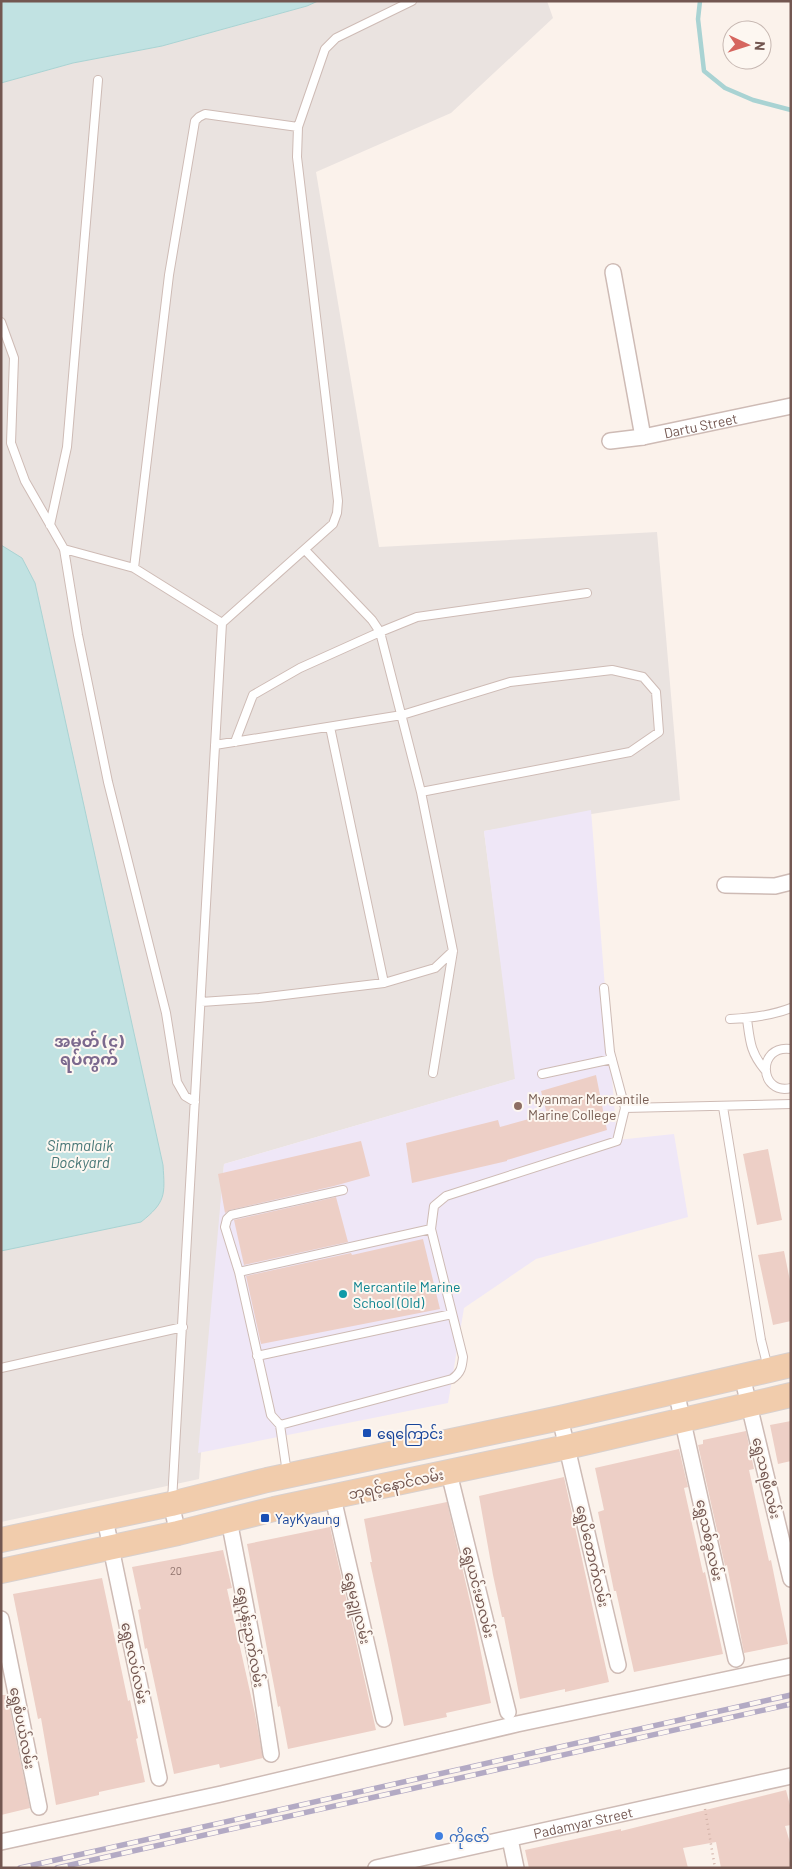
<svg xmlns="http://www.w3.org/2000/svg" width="792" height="1869" font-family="Barlow,'Noto Sans Myanmar',sans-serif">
<rect width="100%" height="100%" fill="#fbf2eb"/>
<path fill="#eae3e0" d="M318,1H547L553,18L451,113L316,172L379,547L657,532L680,800L484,831L516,1079L224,1164L199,1479L1,1522V83L73,63L162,46L307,6Z"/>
<path fill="#efe7f7" d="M591,810L617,1140L674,1134L688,1217L536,1259L464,1308L448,1403L198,1453L224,1164L515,1079L484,831Z"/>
<path fill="#c1e2e2" stroke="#a9d3d3" d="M1,1H318L307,6L162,46L73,63L1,83Z
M1,545L22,558L35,583L163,1165C165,1195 166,1202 141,1222L1,1251Z"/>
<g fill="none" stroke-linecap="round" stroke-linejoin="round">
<path stroke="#a9d3d3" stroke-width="4.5" d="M700,1L698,19L704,71L725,88L753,100L791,110"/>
</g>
<path fill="#edcfc6" d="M596,1075L607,1130L507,1160V1161L412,1183L406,1143L498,1120L500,1127L547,1114L541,1091Z
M361,1141L370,1176L334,1186L230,1210L225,1213L218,1174Z
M768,1149L782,1220L757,1225L743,1154Z
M336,1197L348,1242L244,1265L234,1220Z
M423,1239L440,1309L261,1344L246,1276L351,1253L352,1255Z
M784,1251L791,1286V1321L773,1325L758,1255Z
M791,1421V1461L778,1464L770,1425Z
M746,1431L754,1469L749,1470L769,1561L771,1560L788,1644L744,1653L727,1565L725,1566L698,1445L703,1444V1440Z
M679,1449L688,1487L684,1488L703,1573L705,1572L723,1654L634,1672L616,1591H614L598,1512L604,1510L595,1468Z
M564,1477L609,1682L565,1692V1689L520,1699L504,1617H502L493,1575L479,1496Z
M447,1502L475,1623L491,1703L446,1713L447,1717L404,1726L388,1645L370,1562H372L364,1519Z
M330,1527L376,1730L288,1749L280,1706L278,1707L247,1544Z
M223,1550L232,1588L227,1589L255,1714L263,1758L220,1768L219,1764L174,1774L147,1648L145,1649L138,1610L141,1609L132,1567Z
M102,1578L128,1701L130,1700L138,1738L136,1739L145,1782L99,1792V1795L56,1805L41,1718L38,1719L13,1594Z
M1,1695H7L30,1808L1,1815Z
M786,1790L791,1809V1825L785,1826L791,1846V1868H721L716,1842L683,1848L688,1868H529L525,1850L621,1829V1831Z"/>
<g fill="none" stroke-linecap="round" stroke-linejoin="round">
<defs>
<path id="service" d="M1,322L14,358L11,443L25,481L64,549L78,635L108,782L166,1013L177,1082L185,1096L195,1102
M50,525L67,447L98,80
M64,549L134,568L222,623
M305,550L372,620L380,632L421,792L453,951L433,1073
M134,568L169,275L195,121L199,117L205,114L298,127
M330,727L384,983
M235,742L253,695L300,668L380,632L417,617L587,593
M215,745L402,715L510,682L612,670L643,677L656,692L659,732L630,752L421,792
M201,1002L259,998L384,983L435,968L453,951
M730,1019C750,1018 771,1016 791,1008
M747,1019C750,1041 750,1052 765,1070
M791,1049C756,1044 759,1096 791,1088
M542,1074L612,1059
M723,1107L761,1340L768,1368
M625,1108L791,1104
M343,1190L231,1215L227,1219L225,1227L239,1272L271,1415L280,1425L452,1379C461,1373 462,1367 463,1357L431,1229L434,1206L446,1196L617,1141L625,1108L610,1052L604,988
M239,1272L431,1229
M257,1356L452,1314
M1,1368L183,1327
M280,1425L287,1473
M172,1501L222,623L333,524L337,513L338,501L297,157L298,127L325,49L336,38L412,1"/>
<g id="minor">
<path d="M613,272L643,437"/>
<path id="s1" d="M610,441L643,437L791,406"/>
<path d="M725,885L775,886L791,882"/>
<path d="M742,1376L791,1579"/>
<path d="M676,1391L736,1659"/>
<path d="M560,1418L618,1665"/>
<path d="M449,1473L508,1712"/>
<path d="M333,1498L384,1719"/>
<path d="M171,1504L178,1533"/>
<path d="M105,1519L159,1778"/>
<path d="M229,1520L258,1670L271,1754"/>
<path d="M1,1619L39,1807"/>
<path d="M510,1839L516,1868"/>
<path d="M1,1842L221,1794L517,1724L791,1666"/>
<path id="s2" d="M376,1868L791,1776"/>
</g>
<path id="primary" d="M1,1540L171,1504L267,1480L560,1418L791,1365
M1,1571L178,1533L274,1509L567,1447L791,1395"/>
</defs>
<use href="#service" stroke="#cebbb5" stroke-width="10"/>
<use href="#minor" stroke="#cebbb5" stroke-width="18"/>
<use href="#primary" stroke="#d8d0ce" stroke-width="26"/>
<path stroke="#d2b2a8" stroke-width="2.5" stroke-dasharray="1 4" stroke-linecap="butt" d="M705,1809L715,1868"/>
<use href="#service" stroke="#fff" stroke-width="8"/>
<use href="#minor" stroke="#fff" stroke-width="15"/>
<use href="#primary" stroke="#f1ccac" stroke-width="24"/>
<defs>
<path id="rail" d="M20,1868L791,1695
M57,1868L791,1704"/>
</defs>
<use href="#rail" stroke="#b3aac4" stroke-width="5.5"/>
<use href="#rail" stroke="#fdf7f1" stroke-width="4" stroke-dasharray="11" stroke-linecap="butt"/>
</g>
<circle fill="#8d6e63" stroke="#fdf7f1" stroke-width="2" cx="518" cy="1106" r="5"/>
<circle fill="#0f9aa8" stroke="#fdf7f1" stroke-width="2" cx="343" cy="1294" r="5"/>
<g fill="#1a4fb4" stroke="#fdf7f1" stroke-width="2">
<rect x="362" y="1428" width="10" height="10" rx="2.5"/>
<rect x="260" y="1513" width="10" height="10" rx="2.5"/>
</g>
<circle fill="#3f7fe0" stroke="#fdf7f1" stroke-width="2" cx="439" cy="1836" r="5"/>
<g text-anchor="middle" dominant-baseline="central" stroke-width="4" stroke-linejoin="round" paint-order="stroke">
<g font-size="11" fill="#92756e">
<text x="176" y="1570">20</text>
</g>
<g font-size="14" fill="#735751" stroke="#fdf7f1">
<text stroke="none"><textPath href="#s1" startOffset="92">Dartu Street</textPath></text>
<text transform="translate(767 1478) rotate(77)">ရွှေသရဖီလမ်း</text>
<text transform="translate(396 1484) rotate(-12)">ဘုရင့်နောင်လမ်း</text>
<text transform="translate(710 1540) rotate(78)">ရွှေသစ်ခွလမ်း</text>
<text transform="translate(593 1556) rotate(77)">ရွှေပိတောက်လမ်း</text>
<text transform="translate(479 1592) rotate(76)">ရွှေယင်းမာလမ်း</text>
<text transform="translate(358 1608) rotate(77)">ရွှေမဉ္ဇူလမ်း</text>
<text transform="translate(251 1637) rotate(80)">ရွှေပုန်းညက်လမ်း</text>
<text transform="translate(135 1663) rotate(78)">ရွှေဇလပ်လမ်း</text>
<text transform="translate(23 1728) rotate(79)">ရွှေစံပယ်လမ်း</text>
<text stroke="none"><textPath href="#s2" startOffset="212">Padamyar Street</textPath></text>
</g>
<g font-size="14" fill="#785e54" stroke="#fdf7f1" text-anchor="start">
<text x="528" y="1098">Myanmar Mercantile<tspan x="528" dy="16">Marine College</tspan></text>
</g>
<g font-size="14" fill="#0d838f" stroke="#fdf7f1" text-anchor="start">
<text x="353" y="1286">Mercantile Marine<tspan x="353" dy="16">School (Old)</tspan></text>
</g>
<g font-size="14" fill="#164399" stroke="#fdf7f1" text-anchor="start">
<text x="377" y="1433">ရေကြောင်း</text>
<text x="275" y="1518">YayKyaung</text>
</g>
<g font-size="14" fill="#366cbe" stroke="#fdf7f1" text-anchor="start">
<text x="449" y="1836">ကိုဇော်</text>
</g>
<g font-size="15" font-style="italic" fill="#467676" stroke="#fdf7f1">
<text x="80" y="1145">Simmalaik<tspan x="80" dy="17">Dockyard</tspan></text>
</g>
<g font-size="16" font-weight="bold" fill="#7b698e" stroke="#fdf7f1">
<text x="89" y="1040">အမှတ် (၄)<tspan x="89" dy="18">ရပ်ကွက်</tspan></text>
</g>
</g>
<rect width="792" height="1869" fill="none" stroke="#735751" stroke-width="5"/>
<g transform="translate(747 45) rotate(94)"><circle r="24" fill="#fdf7f1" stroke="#c6b7b1"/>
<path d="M0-4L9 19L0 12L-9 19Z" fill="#d6665f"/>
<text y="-8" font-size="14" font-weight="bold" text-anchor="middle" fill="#735751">N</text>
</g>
</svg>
